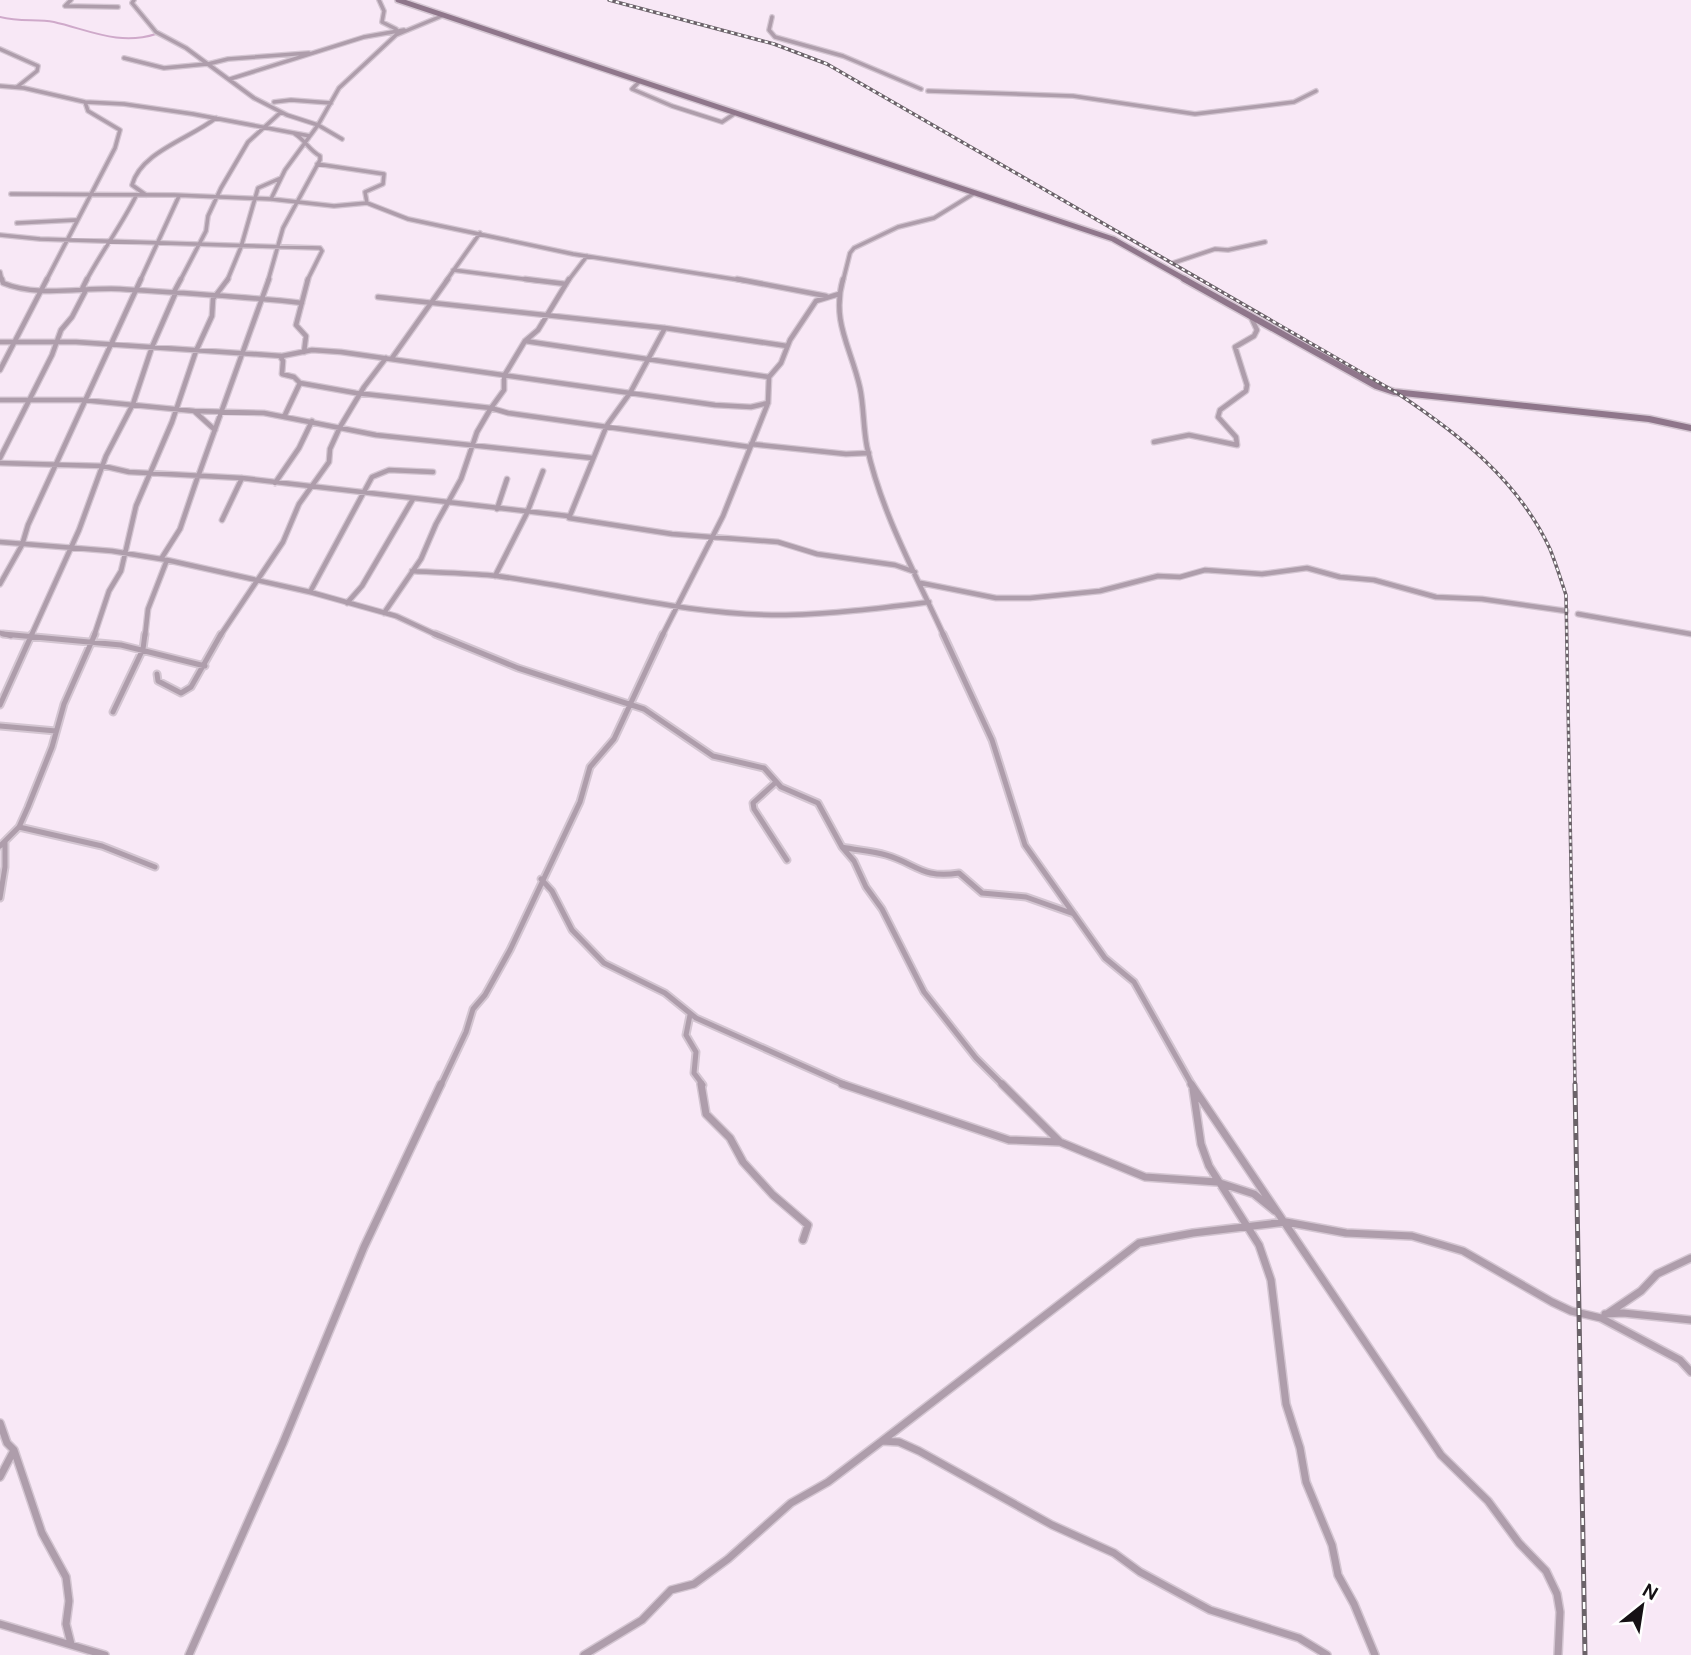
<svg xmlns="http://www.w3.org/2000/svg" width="1691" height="1655" font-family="'DM Sans',sans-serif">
<rect width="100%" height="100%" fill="#f8e8f6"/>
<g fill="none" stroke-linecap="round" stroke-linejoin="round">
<path stroke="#cfa9ca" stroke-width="2" d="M0,17C19,22 36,19 54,22C89,30 119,46 156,34"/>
<defs>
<path id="street-far3" d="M71,0L65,6L118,7
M134,0L132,3L156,32L186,48L254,98L287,115L318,125L342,139
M379,0L384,11L382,22L396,29
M772,17L769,30L775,37L843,56L921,89
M0,49L38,66L37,71L17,87
M124,58L164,68L207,64
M208,64L228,59L309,53
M230,79L364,37L404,30
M639,82L632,89L672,106L722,122L734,114
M0,86L24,88L85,102L124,104L193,114L310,136
M928,91L1073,96L1195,114L1294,102L1316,91
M274,102L291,100L331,103
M317,164L384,174L383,184L365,192L367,203
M11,194L174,195L271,199L334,206L367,203L408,219L573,254L746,281
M146,195L132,185C141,152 189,139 216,118
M271,199L285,170L318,125L339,88L396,35L444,15
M17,223L76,220
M0,235L40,239L320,248L322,251L307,281
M1173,263L1215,249L1228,250L1265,242
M453,270L539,281
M0,272L2,281
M46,281L115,148L120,130L88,111L85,102
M86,281C102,251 121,226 136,196
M140,281L179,196
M180,281L206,231L208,216L221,188L248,142L281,112
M227,281L241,247L258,188L281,178
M268,281L283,228L320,160V156C309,150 305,140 295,134
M446,281L480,233
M568,281L587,256
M843,281L850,253L854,248L898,227L934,218L973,194"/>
<path id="street-far2" d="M2,279L3,283C39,298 82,287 120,289C181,293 241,296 302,303
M525,279L566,284
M569,279L538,330L525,341L504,376V390L491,408L508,413L750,447
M737,279L826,296
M843,279C831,322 851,347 860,388C864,407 863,427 867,447C881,512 916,575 944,636
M82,289L87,279
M174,292L181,279
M378,297L665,328L787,346
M665,328L630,393L607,425L569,518L672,534L778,542L817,554L895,565L915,572
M525,341L769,377
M0,342H76L282,356L312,350L341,352L715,405L751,407L768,403
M304,352L306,336L296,325L308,279
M280,356L283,361L282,374L294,377L300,383L284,417
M392,358L448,279
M0,370L47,279
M300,383L356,393L491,408L477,432L461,479L436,524L421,559L384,613
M0,400H83L194,411L215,430
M194,411L264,413L376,435L592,458
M1154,442L1189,435L1237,445L1236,437L1218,417L1220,410L1246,391L1247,385L1235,347L1254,336L1257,330L1250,315
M751,444L846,454L869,453
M0,458L52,355L61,330L72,317L86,290
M0,463L103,466L129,472L242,478L568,516
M199,474L269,279
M275,483L299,448L312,421
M497,509L507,479
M222,520L242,478
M0,542L112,551L167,560L310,592L396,616L439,636
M161,559L180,529L198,476
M412,571C440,573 469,573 497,576C593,589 689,616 786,615C834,614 881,608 929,602
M495,576L527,513L543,471
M921,583L996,598H1030L1100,591L1158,576L1180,577L1205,570L1262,574L1307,568L1340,577L1374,580L1436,597L1482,599L1566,611
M0,584L22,545L28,525L141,279
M310,592L372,477L389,470L433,472
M347,603L362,586L413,499
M1578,614L1691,634
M0,633L11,636
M31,636L79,530L106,456L133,404L152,347L176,292
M94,636L109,591L121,571L136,506L172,422L196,351L212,316L213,299L228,279
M145,636L148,609L167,560
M220,636L283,542L299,504L329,462L330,449L340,427L364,387L386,358
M662,636L723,516L768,403L769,377L781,363L790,340L816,301L839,294"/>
<path id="street-far1" d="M3,634L121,645L205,666
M435,634L518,668L644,709L713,756L764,768L781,787L818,803L842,847L854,861L866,887L882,909L924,992L976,1058L1003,1085
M943,634L992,740L1025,845L1105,958L1134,982L1192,1085
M157,674L158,681L181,693L191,687L221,634
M0,705L32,634
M113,712L143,649L145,634
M0,726L56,731
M775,783L753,803L754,809L787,860
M19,827L102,846L155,867
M0,846L19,827L28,807L52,747L64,704L95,634
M842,847C856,850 872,851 886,855C917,864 922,879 959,873L982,893L1026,897L1074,914
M541,879L552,891L572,930L604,963L665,993L696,1018L846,1085
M0,898L5,867V842
M690,1015L686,1035L696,1052L694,1073L703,1085
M441,1085L466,1032L473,1009L485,995L510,950L580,802L590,767L614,739L663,634"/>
<path id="street" d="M701,1084L706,1114L730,1138L743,1162L773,1195L808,1225L803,1240
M842,1084L1009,1140L1060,1142
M1002,1084L1060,1142L1145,1177L1217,1182L1254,1194L1275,1211
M1191,1084L1441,1455L1488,1501L1519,1543L1546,1571L1557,1594L1560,1612L1558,1655
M1193,1089L1201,1144L1209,1166L1259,1245L1271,1280L1286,1404L1300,1448L1306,1482L1332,1545L1338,1575L1354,1604L1375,1655
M1605,1314L1623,1313L1691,1320
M1607,1314L1641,1291L1657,1274L1691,1258
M0,1423L7,1443L14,1450L42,1533L66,1577L69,1601L66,1624L71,1644
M882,1441L1139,1243L1193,1233L1286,1222L1346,1233L1412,1236L1463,1251L1552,1302L1571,1311L1601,1318L1680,1360L1691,1372
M0,1477L13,1452
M0,1624L105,1655
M189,1655L283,1443L364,1247L441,1084
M584,1655L642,1620L671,1590L694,1584L728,1559L791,1503L828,1482L882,1441L899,1442L919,1451L1052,1525L1114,1553L1140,1572L1210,1610L1299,1638L1327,1655"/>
<path id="secondary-far1" d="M398,0L1113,239L1188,281"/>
<path id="secondary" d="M1184,279L1376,386L1394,392L1649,419L1691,428"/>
</defs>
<use href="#street-far3" stroke="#d4c6d2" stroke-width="6"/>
<use href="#street-far2" stroke="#d4c6d2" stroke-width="7"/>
<use href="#street-far1" stroke="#d4c6d2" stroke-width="9"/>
<use href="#street" stroke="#d4c6d2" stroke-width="10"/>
<use href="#secondary-far1" stroke="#d4c6d2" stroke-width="8"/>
<use href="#secondary" stroke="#d4c6d2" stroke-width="9"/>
<use href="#street-far3" stroke="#ae9dab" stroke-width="3.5"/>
<use href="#street-far2" stroke="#ae9dab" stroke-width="4.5"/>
<use href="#street-far1" stroke="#ae9dab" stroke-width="5"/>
<use href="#street" stroke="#ae9dab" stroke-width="7"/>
<use href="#secondary-far1" stroke="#8f768b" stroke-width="5"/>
<use href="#secondary" stroke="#8f768b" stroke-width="6"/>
<defs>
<path id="rail-far1" d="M609,0L774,44L827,64L1397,393C1459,434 1518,480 1550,549C1556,564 1561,580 1566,595L1575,1085"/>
<path id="rail" d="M1575,1084L1585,1655"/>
</defs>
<use href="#rail-far1" stroke="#6b6269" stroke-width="3.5"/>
<use href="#rail" stroke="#6b6269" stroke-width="5"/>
<use href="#rail-far1" stroke="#fff" stroke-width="2" stroke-dasharray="3.5" stroke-linecap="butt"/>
<use href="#rail" stroke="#fff" stroke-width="2.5" stroke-dasharray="7" stroke-linecap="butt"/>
</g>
<g transform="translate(1642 1606) rotate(30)" stroke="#ffffff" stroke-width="5" paint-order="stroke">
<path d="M0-5L12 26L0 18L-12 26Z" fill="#161115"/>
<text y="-10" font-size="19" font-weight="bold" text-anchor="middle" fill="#161115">N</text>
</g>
</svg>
